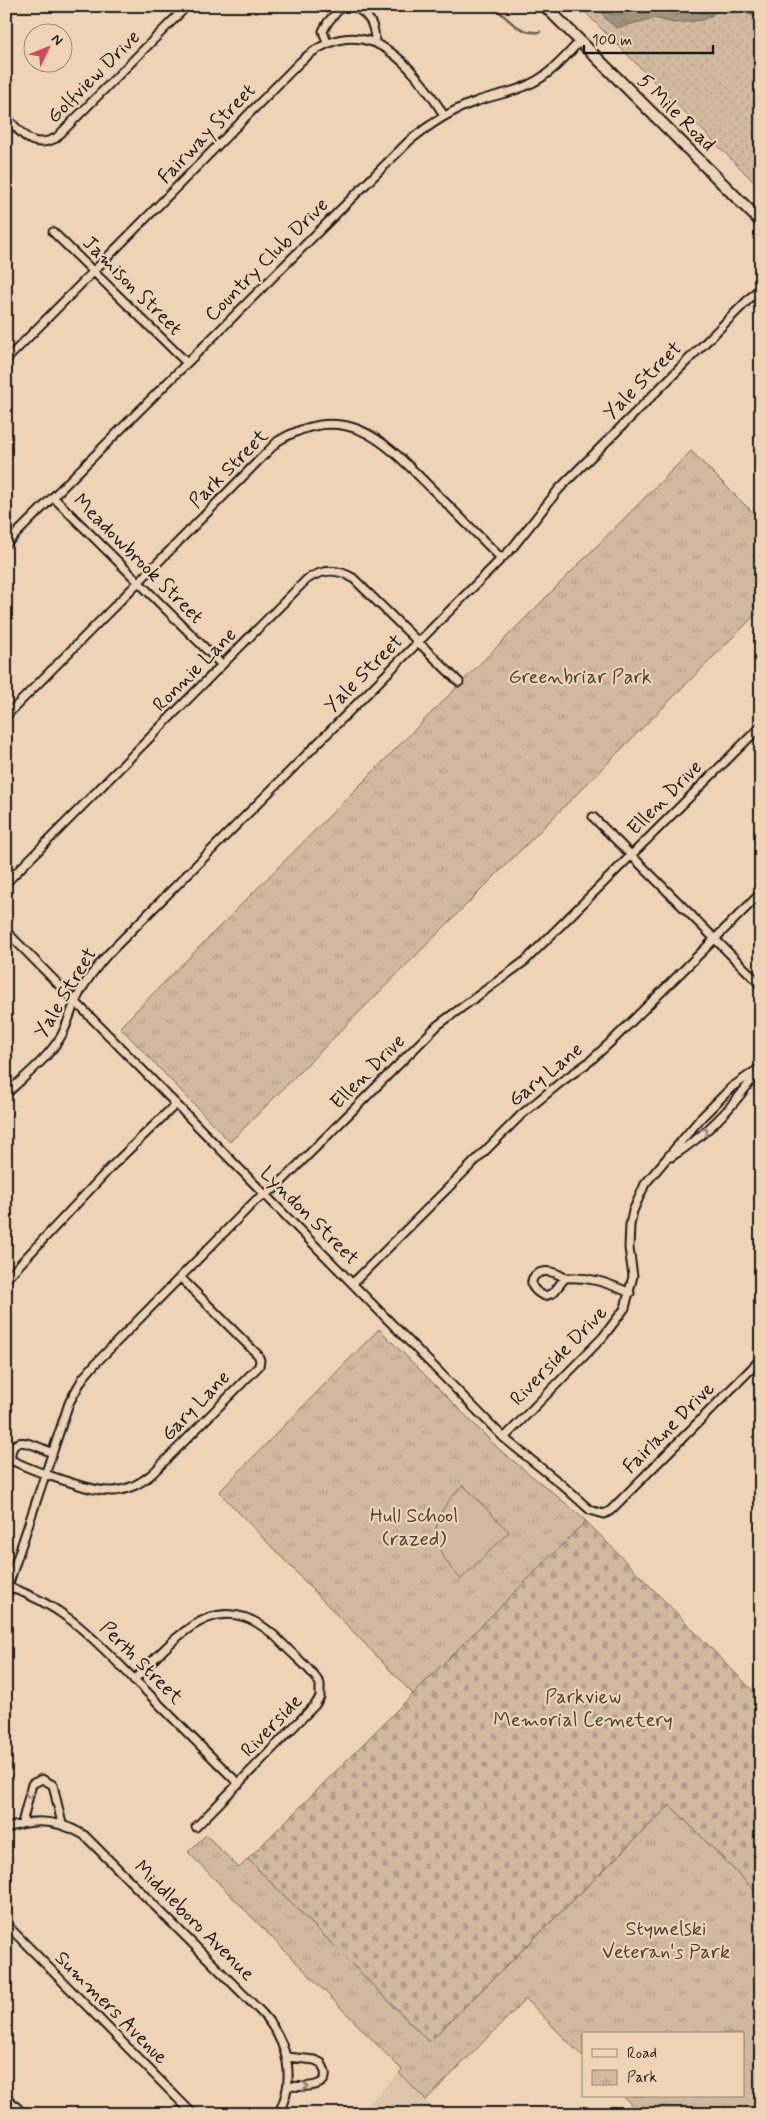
<svg xmlns="http://www.w3.org/2000/svg" width="767" height="2120" font-family="Mynerve,sans-serif">
<defs>
<pattern id="grass-dots" width="8" height="8" patternUnits="userSpaceOnUse" patternTransform="scale(1.25)"><rect width="8" height="8" fill="#d0b99f"/><path d="M2 2h.1M6 6h.1" fill="none" stroke="#b29e88" stroke-width="1.8" stroke-linecap="round"/></pattern>
<pattern id="cemetery-stones" width="16" height="16" patternUnits="userSpaceOnUse" patternTransform="scale(1.25)"><rect width="16" height="16" fill="#d0b99f"/><path d="M2 7V4a2 2 0 0 1 4 0v3zM10 15v-3a2 2 0 0 1 4 0v3z" fill="#b29e88"/></pattern>
<pattern id="park-tufts" width="24" height="20" patternUnits="userSpaceOnUse" patternTransform="scale(1.25)"><rect width="24" height="20" fill="#d0b99f"/><path d="M3 7l-1-3M5 7V3M7 7l1-3M15 17l-1-3M17 17v-4M19 17l1-3" fill="none" stroke="#b29e88"/></pattern>
<pattern id="water-ripples" width="26" height="14" patternUnits="userSpaceOnUse" patternTransform="scale(1.25)"><rect width="26" height="14" fill="#a3937e"/><path d="M2 4q2-2 4 0t4 0M15 11q2-2 4 0t4 0" fill="none" stroke="#847766"/></pattern>
</defs>
<rect width="100%" height="100%" fill="#eed4b5"/>
<filter id="ink" filterUnits="userSpaceOnUse"><feTurbulence type="fractalNoise" baseFrequency=".02" numOctaves="2"/><feDisplacementMap in="SourceGraphic" scale="10" xChannelSelector="R" yChannelSelector="G"/><feConvolveMatrix kernelMatrix="1 2 1 2 8 2 1 2 1" color-interpolation-filters="sRGB"/></filter>
<g filter="url(#ink)">
<path fill="#dec6aa" d="M399,2073L439,2114H358Z"/>
<path fill="url(#grass-dots)" stroke="#766a5e" d="M579,6H761V189Z"/>
<path fill="url(#cemetery-stones)" stroke="#766a5e" d="M586,1521L761,1699V1897L670,1805L429,2042L248,1859Z"/>
<path fill="url(#park-tufts)" stroke="#766a5e" d="M691,451L761,521V609L230,1142L120,1027Z
M379,1329L502,1452L563,1501L586,1521L413,1694L219,1492Z
M670,1805L761,1897V2114H640L623,2096H743V2034H583V2057L526,1999L426,2100L399,2073L402,2070L188,1852L206,1835L239,1868L248,1859L429,2042Z"/>
<path fill="#d0b99f" stroke="#766a5e" d="M463,1485L509,1532L461,1579C426,1543 429,1519 463,1485Z"/>
<path fill="url(#water-ripples)" stroke="#6d6357" d="M598,6H609L612,14C625,17 636,9 647,8C666,7 685,13 703,6H754L761,8V19L730,7H722L711,16L702,20L675,23L654,18L616,28L606,19Z"/>
<g fill="none" stroke-linecap="round" stroke-linejoin="round">
<path stroke="#6d6357" stroke-width="2.5" d="M494,6C507,19 521,35 540,32"/>
<defs>
<path id="minor" d="M353,6C370,15 375,25 375,43
M327,43L323,31L328,22L342,6
M6,117C23,134 31,150 56,138L187,6
M53,232L187,363
M6,360L300,62C342,24 380,34 415,75C426,88 436,101 444,116
M53,497L222,665
M6,544L409,141C429,125 451,110 475,102C493,95 513,93 530,84C550,75 565,57 580,41
M6,716L278,441C348,400 384,441 431,488C455,512 478,535 501,558
M593,817L761,985
M6,883L306,580C322,569 337,568 353,578L459,682
M6,931L504,1438L561,1484L590,1510L604,1514L610,1511L761,1359
M6,1094C24,1077 46,1060 60,1038C67,1027 69,1015 75,1003C82,985 95,969 107,955L513,547L559,489L761,287
M671,1157C705,1136 735,1105 757,1072
M565,1278L553,1293L545,1296C518,1286 537,1259 565,1278C589,1276 608,1283 630,1293
M6,1279L113,1165L176,1104
M353,1283L522,1114L561,1082L589,1062L615,1038L761,893
M504,1438L603,1337L625,1308L633,1276L629,1248L630,1225L633,1211L645,1184L700,1119L732,1087L761,1067
M52,1453C37,1446 9,1430 11,1460C30,1469 49,1476 69,1482C103,1493 124,1498 153,1473L259,1366L260,1360L258,1355L180,1277
M6,1586C69,1607 96,1642 142,1687C174,1719 206,1752 239,1784
M6,1592L69,1403L83,1378L95,1364L256,1200L274,1189L438,1025L525,961L761,726
M134,1680C180,1633 222,1579 284,1645C295,1657 312,1669 320,1684V1697L315,1705L196,1827
M22,1823L32,1784L42,1779L53,1785L62,1824
M6,1829C34,1817 59,1820 84,1835L262,2013C288,2042 297,2079 278,2114
M6,1924L193,2114
M287,2057L315,2060L321,2063C337,2089 304,2087 288,2086
M6,2097L24,2114"/>
<path id="secondary" d="M545,6L761,222"/>
</defs>
<use href="#minor" stroke="#1c1c1c" stroke-width="11"/>
<use href="#secondary" stroke="#1c1c1c" stroke-width="14"/>
<use href="#minor" stroke="#eed4b5" stroke-width="7"/>
<use href="#secondary" stroke="#eed4b5" stroke-width="10"/>
</g>
<defs><path id="oneway-chevron" d="M-2-3.5L2.5 0L-2 3.5" fill="none" stroke-width="1.6" stroke-linecap="round" stroke-linejoin="round" transform="scale(1.25)"/></defs>
<g stroke="#908170">
<use href="#oneway-chevron" transform="translate(705 1131) rotate(-44)"/>
<use href="#oneway-chevron" transform="translate(29 1795) rotate(104)"/>
<use href="#oneway-chevron" transform="translate(305 2086) rotate(-4)"/>
</g>
</g>
<g text-anchor="middle" dominant-baseline="central" stroke-width="4.5" stroke-linejoin="round" paint-order="stroke">
<g font-size="20" fill="#1c1c1c" stroke="#eed4b5">
<text transform="translate(94 77) rotate(-45)">Golfview Drive</text>
<text transform="translate(676 113) rotate(45)">5 Mile Road</text>
<text transform="translate(207 134) rotate(-46)">Fairway Street</text>
<text transform="translate(267 260) rotate(-45)">Country Club Drive</text>
<text transform="translate(132 286) rotate(45)">Jamison Street</text>
<text transform="translate(643 381) rotate(-45)">Yale Street</text>
<text transform="translate(229 469) rotate(-45)">Park Street</text>
<text transform="translate(138 559) rotate(45)">Meadowbrook Street</text>
<text transform="translate(195 670) rotate(-45)">Ronnie Lane</text>
<text transform="translate(364 674) rotate(-45)">Yale Street</text>
<text transform="translate(665 798) rotate(-45)">Ellen Drive</text>
<text transform="translate(66 993) rotate(-59)">Yale Street</text>
<text transform="translate(368 1072) rotate(-45)">Ellen Drive</text>
<text transform="translate(546 1075) rotate(-39)">Gary Lane</text>
<text transform="translate(309 1216) rotate(45)">Lyndon Street</text>
<text transform="translate(559 1356) rotate(-46)">Riverside Drive</text>
<text transform="translate(196 1406) rotate(-46)">Gary Lane</text>
<text transform="translate(669 1428) rotate(-45)">Fairlane Drive</text>
<text transform="translate(141 1663) rotate(45)">Perth Street</text>
<text transform="translate(272 1726) rotate(-46)">Riverside</text>
<text transform="translate(194 1921) rotate(45)">Middleboro Avenue</text>
<text transform="translate(111 2008) rotate(45)">Summers Avenue</text>
</g>
<g font-size="20" fill="#49433d" stroke="#eed4b5">
<text x="580" y="677">Greenbriar Park</text>
<text x="414" y="1516">Hull School<tspan x="414" dy="23">(razed)</tspan></text>
<text x="583" y="1697">Parkview<tspan x="583" dy="23">Memorial Cemetery</tspan></text>
<text x="666" y="1929">Stymelski<tspan x="666" dy="23">Veteran's Park</tspan></text>
</g>
</g>
<rect width="767" height="2120" fill="none" stroke="#eed4b5" stroke-width="25"/>
<rect x="12" y="12" width="742" height="2095" fill="none" stroke="#1c1c1c" stroke-width="2" filter="url(#ink)"/>
<rect x="582" y="2032" width="162" height="65" fill="#eed4b5" stroke="#9a8a78"/>
<rect x="592" y="2049" width="25" height="8" fill="#eed4b5" stroke="#9a8a78"/>
<text x="627" y="2058" font-size="15" fill="#1c1c1c">Road</text>
<rect x="592" y="2070" width="25" height="15" fill="url(#park-tufts)" stroke="#9a8a78"/>
<text x="627" y="2082" font-size="15" fill="#1c1c1c">Park</text>
<g transform="translate(48 48) rotate(47)"><circle r="24" fill="#eed4b5" stroke="#9a8a78"/>
<path d="M0-4L9 19L0 12L-9 19Z" fill="#d1495b"/>
<text y="-8" font-size="14" font-weight="bold" text-anchor="middle" fill="#1c1c1c">N</text>
</g>
<path d="M584 45v8h129v-8" fill="none" stroke="#1c1c1c" stroke-width="2.5"/>
<text x="592" y="45" font-size="15" fill="#1c1c1c" stroke="#eed4b5" stroke-width="4" paint-order="stroke">100 m</text>
</svg>
